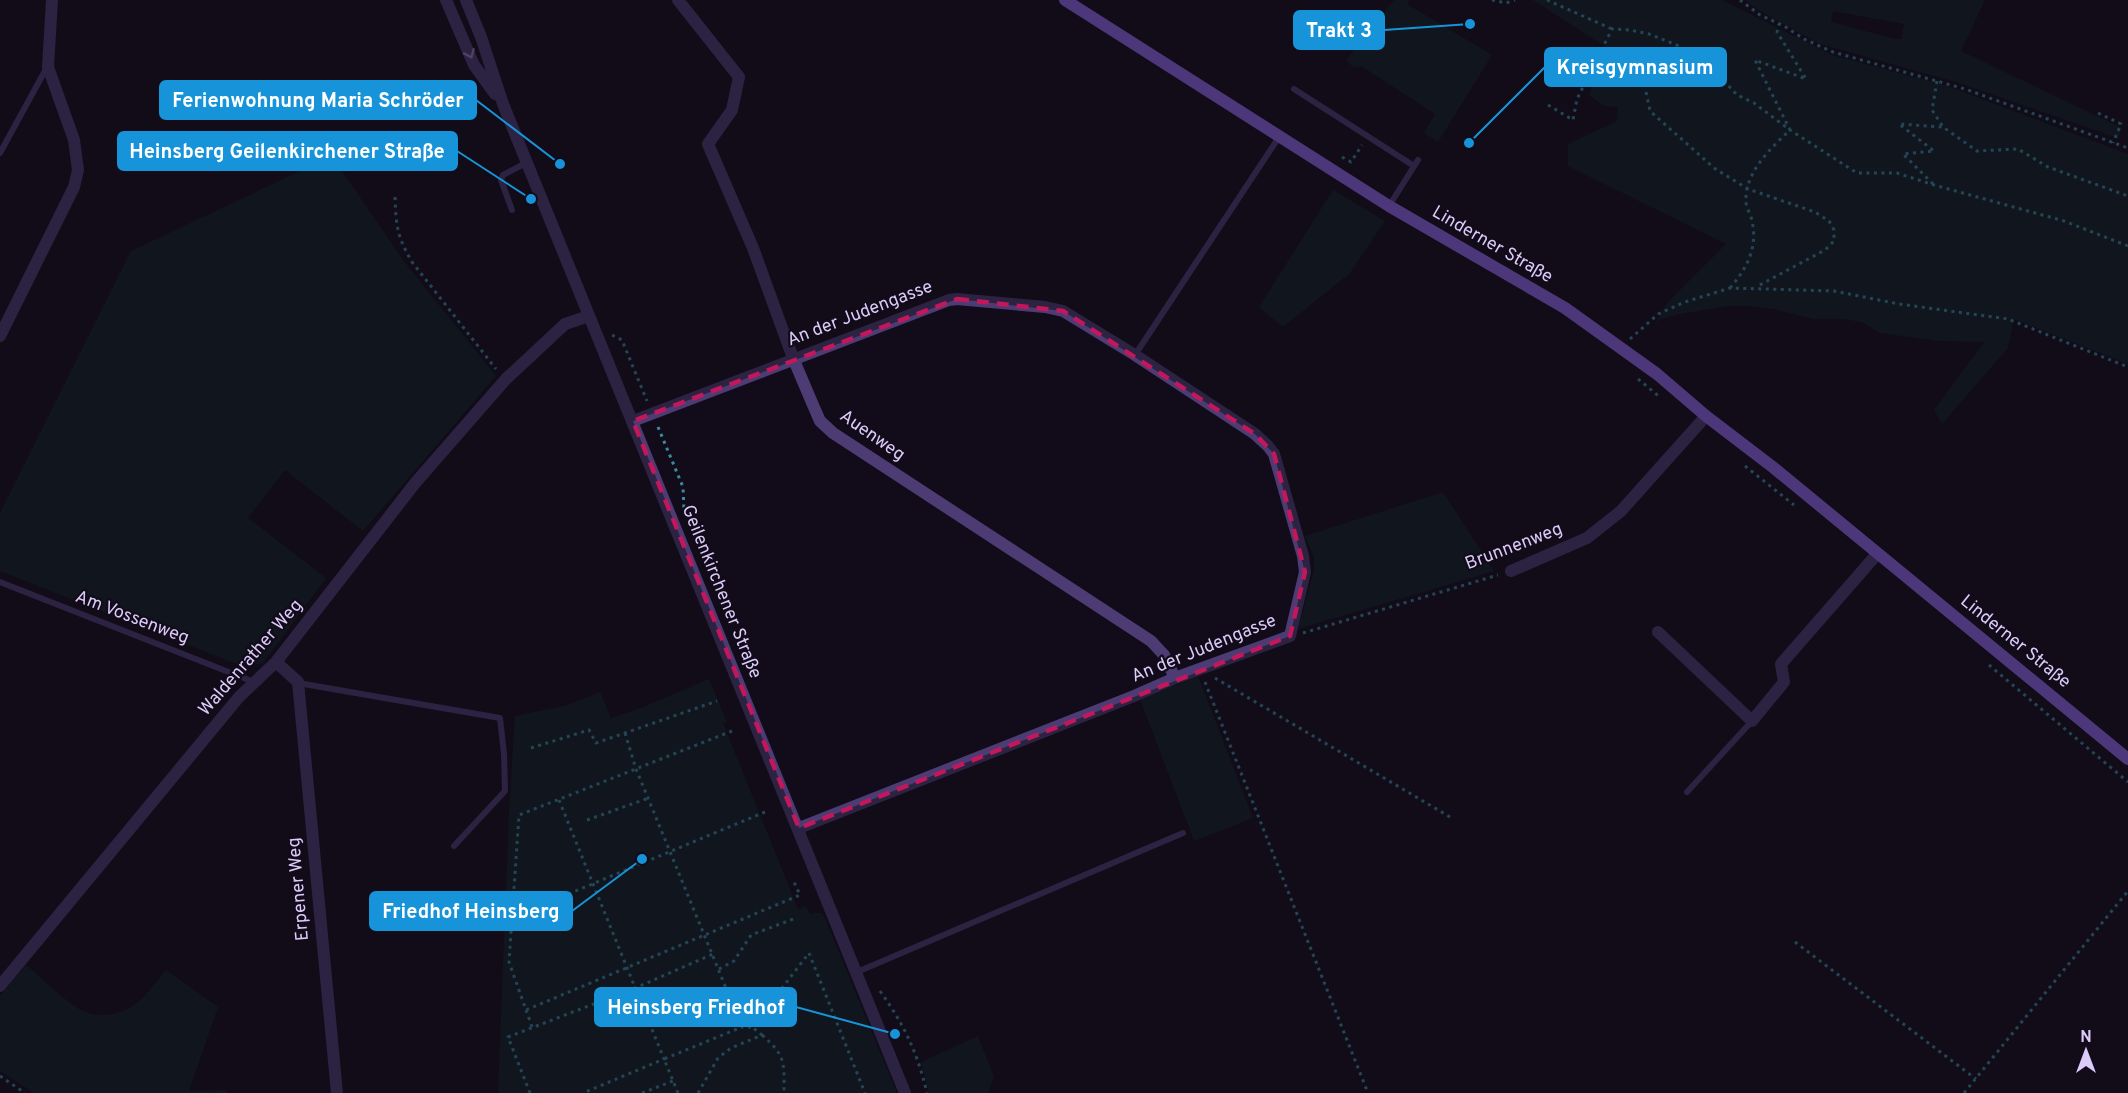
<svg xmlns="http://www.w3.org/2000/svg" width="2128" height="1093" font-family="Overpass,sans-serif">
<rect width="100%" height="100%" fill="#120c1a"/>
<path fill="#101f23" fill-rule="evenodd" d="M1394,0H1409L1407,4L1492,55L1438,142L1424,133L1435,114L1361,66L1354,68L1346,60Z
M1533,0H1722L1832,55L1947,86L2128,154V364L2014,319L2008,348L1942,424L1934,410L1984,342L1939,341L1880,333L1862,322L1844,319H1813L1774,309L1749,306H1728L1680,314L1660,319L1655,324L1667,303L1726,244L1568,166V144L1617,121L1618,107L1604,106L1589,95L1609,49Z
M1745,0H1985L1961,51L2122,128L2118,138L1956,82L1820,44L1760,11ZM1833,11L1904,24L1901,39H1895L1831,22Z
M332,156L403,260L496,376L363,531L285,470L248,518L326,578L263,663L250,666L239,665L0,571V513L131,251Z
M1333,190L1385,221L1350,273L1283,327L1259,307Z
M1443,492L1494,571L1298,629L1314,570V557L1305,536Z
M1198,676L1253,818L1194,841L1140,699Z
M709,679L727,722L723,723L798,909L806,906L810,915L814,913H821L825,918L897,1093H498L509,812L515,716L568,705L600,692L611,718L646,706Z
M26,965C40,976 67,1003 81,1010C99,1019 123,1015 138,1002C149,993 157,980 166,970L218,1007L189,1091L227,1090V1093H34L0,1071V996Z
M978,1036L994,1077L988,1093H929L921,1062Z"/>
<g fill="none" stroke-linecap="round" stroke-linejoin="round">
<path stroke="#388ca0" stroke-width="3" stroke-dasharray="3 4.5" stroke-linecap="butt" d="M1492,0L1506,3L1515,0
M1547,0L1612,29
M1740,0L1760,15L1784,26L1804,39L1833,52L1965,89L2128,148
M1937,81L1932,110L1943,127L1977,151L2018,149L2048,167L2128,196
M1646,92L1650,111L1714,168L1748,189L1815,212L1829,221L1834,230V241L1825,250L1756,287
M1548,105L1573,120L1577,99L1612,29L1630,30L1649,34L1679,46L1723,80L1737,95L1754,103L1790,130L1857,173H1897L1934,185L2064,221L2128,246
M2098,113L2121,124L2113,143
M1342,157L1351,162L1362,145
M1933,184L1903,154L1934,151L1899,124L1943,127
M395,197C396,226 397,236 412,262L496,369
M1730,288C1747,268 1758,248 1752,221C1751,215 1747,209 1746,203C1744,173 1770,149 1790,130L1755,60L1806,79L1777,32L1779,24
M612,335L622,340L647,401
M1630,339L1658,314L1685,302L1730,288L1834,291L1899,304L2008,319L2128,367
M1638,379L1661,398
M658,427L683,487L684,511
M1745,466L1794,505
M1303,633L1498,575
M1989,665L2128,782
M1215,678L1450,817
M1205,682L1368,1093
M732,731L519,815L509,962L526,1010L800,895L794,882
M625,733L636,769L742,1027H752L809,953L865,1093
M531,748L589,730L596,743L717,701
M559,800L664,1059L583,1093
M587,820L649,798
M513,917L765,812
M1795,942L1976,1079
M719,969L734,961L751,935L796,918
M880,991C905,1026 917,1052 927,1093
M526,1010L532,1027
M762,1035C786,1056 784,1062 784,1093
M0,1076L25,1093
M530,1093L508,1037L635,988L713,954
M642,1093L673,1081
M678,1093L664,1059L742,1027
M698,1093L718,1058L731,1048L762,1035L752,1027
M1964,1093L2128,891"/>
<path stroke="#4d3c74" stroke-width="6" d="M1294,89L1414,166
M0,153L47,67
M1389,206L1418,160
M512,210L501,180L503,175L526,163
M1135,355L1279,137
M0,582L254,682
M298,683L500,718L504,754L505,791L454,846
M1687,792L1752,721
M857,972L1183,833"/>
<path stroke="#4d3c74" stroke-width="12" d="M678,0L739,77L732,110L708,144L753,248L793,358L813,405L820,421L833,433L1151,641L1164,655L1175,678
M0,336L74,187L78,170L74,140L48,67L52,0
M633,421L949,300L957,299L1045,307L1063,311L1135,355L1255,434L1268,446L1274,454L1303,556L1305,572L1290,636L1175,678L1134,696L799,828
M1511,571L1587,538L1621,511L1706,416
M1658,632L1752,721L1784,682L1781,664L1877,554
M276,662L298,682L337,1093
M0,986L239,697L276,662L416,482L506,379L565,324L589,316"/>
<path stroke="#4d3c74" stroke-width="12" d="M446,0L474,65L495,94
M466,0L481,37L503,104L905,1093"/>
<path stroke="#916cef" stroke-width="12" d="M1065,0L1389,206L1565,308L1657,374L1706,416L1774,468L2128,759"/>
</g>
<defs><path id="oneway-chevron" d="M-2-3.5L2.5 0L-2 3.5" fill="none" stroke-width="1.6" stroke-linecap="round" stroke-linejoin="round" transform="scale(1.5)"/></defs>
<use stroke="#9484b6" href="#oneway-chevron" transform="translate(470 54) rotate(66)"/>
<path d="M0 0H2128V1093H0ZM957,299L1063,311L1255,434L1274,454L1305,572L1290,636L799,828L633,421Z" fill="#120c1a" fill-opacity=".55" fill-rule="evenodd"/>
<path fill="none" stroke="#c2185b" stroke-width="4.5" stroke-dasharray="12 8" stroke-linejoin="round" d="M957,299L1063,311L1255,434L1274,454L1305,572L1290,636L799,828L633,421Z"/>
<g text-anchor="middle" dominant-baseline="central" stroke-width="4.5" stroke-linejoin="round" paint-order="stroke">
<g font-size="18" fill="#dccbf9" stroke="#120c1a">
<text transform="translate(1492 245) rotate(30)">Linderner Straße</text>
<text transform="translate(860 314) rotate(-21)">An der Judengasse</text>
<text transform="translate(872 436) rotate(35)">Auenweg</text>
<text transform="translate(1514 547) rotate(-21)">Brunnenweg</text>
<text transform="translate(721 592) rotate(68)">Geilenkirchener Straße</text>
<text transform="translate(132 618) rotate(21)">Am Vossenweg</text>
<text transform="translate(2015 642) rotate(39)">Linderner Straße</text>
<text transform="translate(1204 649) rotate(-22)">An der Judengasse</text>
<text transform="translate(251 658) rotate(-49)">Waldenrather Weg</text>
<text transform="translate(299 889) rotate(-95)">Erpener Weg</text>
</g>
</g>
<path fill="none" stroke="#1794d9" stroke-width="2" d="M1470 24L1384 30M1469 143L1545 67M560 164L476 100M531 199L457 151M642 859L572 911M895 1034L796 1007"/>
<g fill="#1794d9" stroke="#120c1a" stroke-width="2">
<circle cx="1470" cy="24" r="6"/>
<circle cx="1469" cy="143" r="6"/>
<circle cx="560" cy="164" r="6"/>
<circle cx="531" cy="199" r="6"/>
<circle cx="642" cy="859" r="6"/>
<circle cx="895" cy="1034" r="6"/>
</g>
<g fill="#1794d9" stroke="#1794d9" stroke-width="2">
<rect x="1294" y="11" width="90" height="38" rx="6"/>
<rect x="1545" y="48" width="181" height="38" rx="6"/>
<rect x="160" y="81" width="316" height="38" rx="6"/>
<rect x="118" y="132" width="339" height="38" rx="6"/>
<rect x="370" y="892" width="202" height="38" rx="6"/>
<rect x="595" y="988" width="201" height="38" rx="6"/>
</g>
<g font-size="20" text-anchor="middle" font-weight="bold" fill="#fff">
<text x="1339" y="37">Trakt 3</text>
<text x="1635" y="74">Kreisgymnasium</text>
<text x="318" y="107">Ferienwohnung Maria Schröder</text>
<text x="287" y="158">Heinsberg Geilenkirchener Straße</text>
<text x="471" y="918">Friedhof Heinsberg</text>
<text x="696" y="1014">Heinsberg Friedhof</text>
</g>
<g transform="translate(2086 1051)" stroke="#120c1a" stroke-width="4.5" paint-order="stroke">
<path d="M0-4.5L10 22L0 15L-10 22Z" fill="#dccbf9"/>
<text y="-9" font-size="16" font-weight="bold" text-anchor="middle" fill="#dccbf9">N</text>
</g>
</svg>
